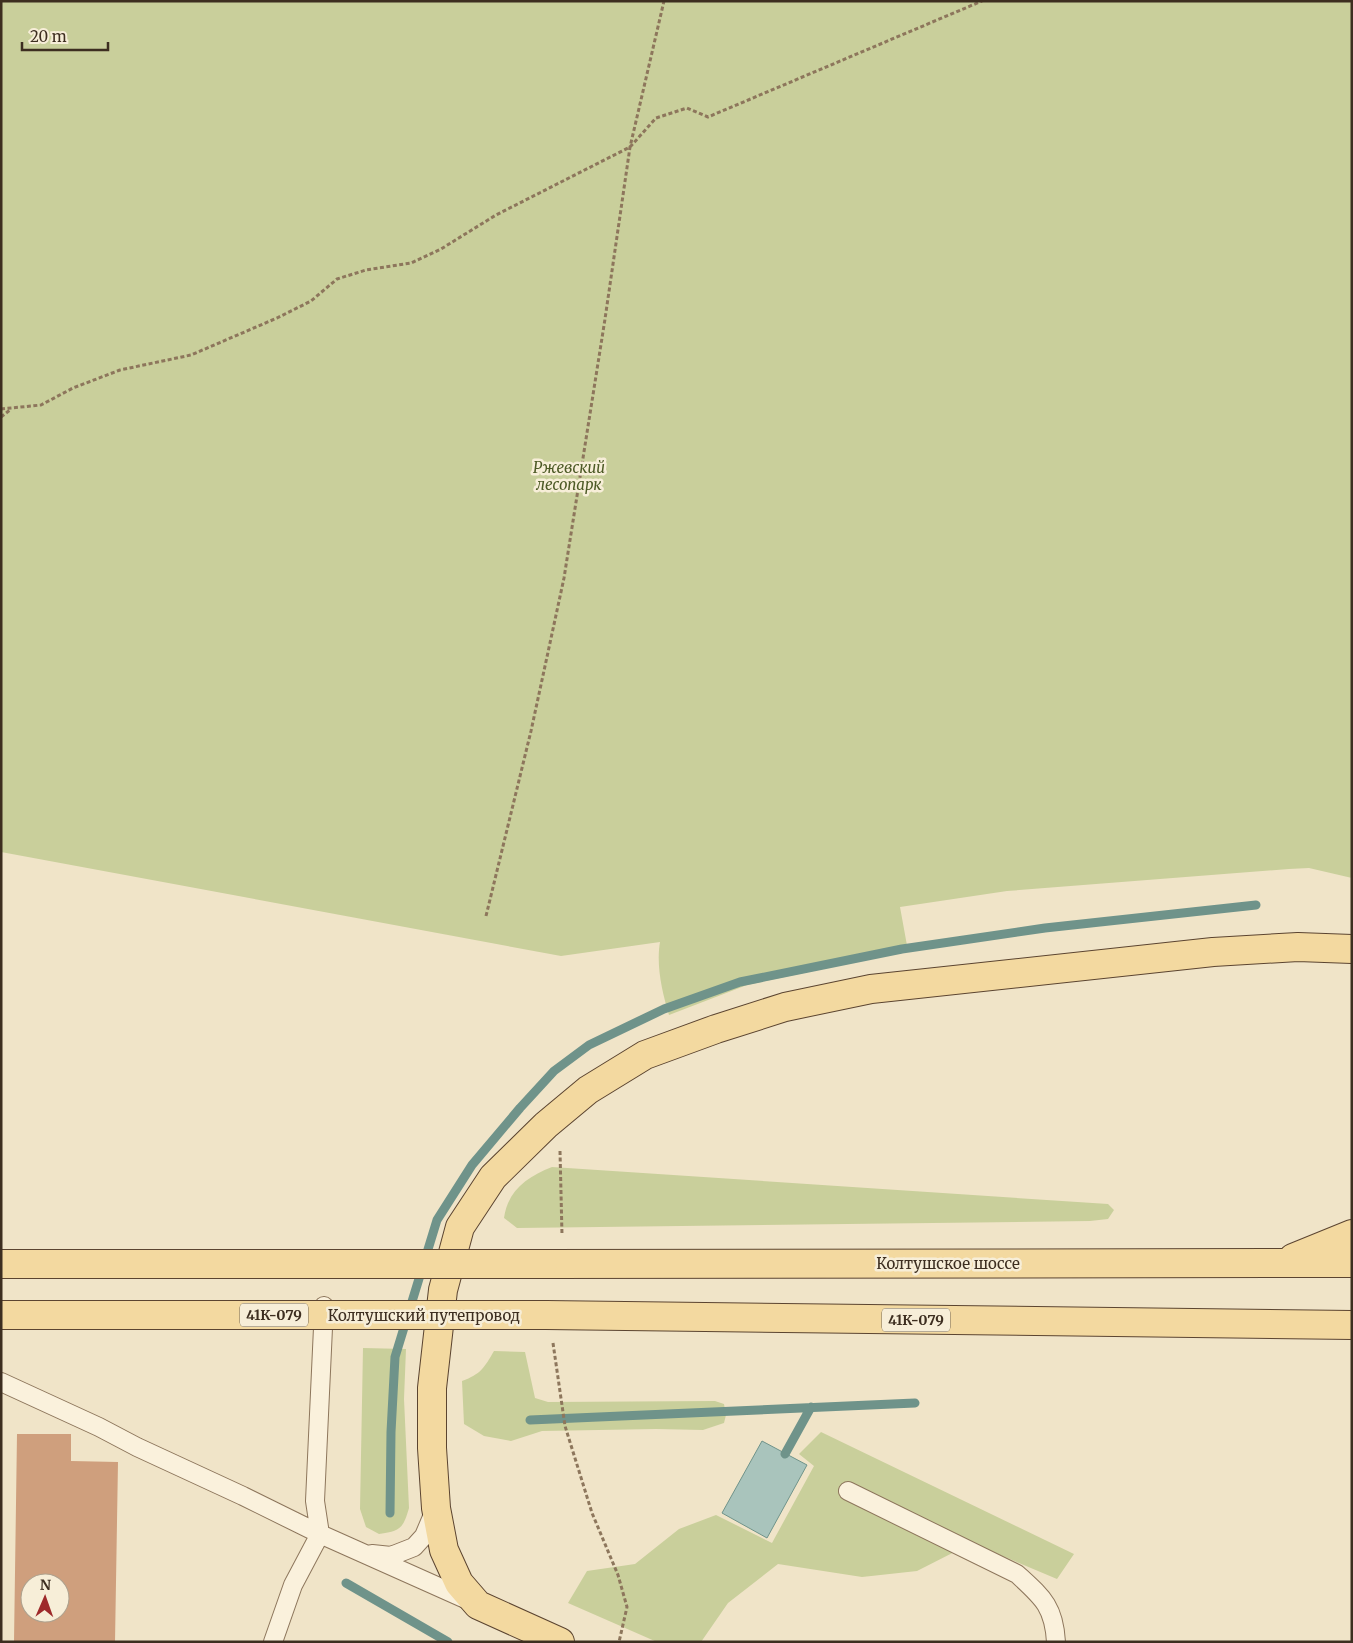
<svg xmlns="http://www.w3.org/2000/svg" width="1353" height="1643" font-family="Merriweather,serif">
<rect width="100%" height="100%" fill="#f0e4c8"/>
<path fill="#c9cf9b" d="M1,1H1352V878L1309,868L1289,869L1007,891L900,907L908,951L747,985L669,1015C662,992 656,965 660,942L561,956L1,852Z
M552,1167L1108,1204L1114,1210L1108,1219L1090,1221L517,1228L504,1218C508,1190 527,1177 552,1167Z
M363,1348L406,1349L404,1399L409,1508C403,1529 400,1531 379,1534L366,1527L360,1509Z
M494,1351L525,1352L535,1398L548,1402L715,1401L724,1404L726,1415L724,1423L703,1430L656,1429L542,1431L511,1441L484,1436L464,1424L462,1381C481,1374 484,1368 494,1351Z
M821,1432L1074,1554L1057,1579L972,1543L917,1571L862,1577L778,1564L728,1603L701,1642H657L568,1603L587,1571L635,1564L679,1529L716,1515L772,1543L814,1466L799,1454Z"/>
<path fill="#a9c4bc" stroke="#6f938a" d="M762,1441L807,1465L767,1538L722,1513Z"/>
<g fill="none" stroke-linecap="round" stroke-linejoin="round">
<path stroke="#6f938a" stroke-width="9" d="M530,1420L915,1403
M785,1454L811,1407
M390,1513L391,1432L395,1357L437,1220L472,1165L520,1108L554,1071L589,1045L664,1009L740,982L902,949L1045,928L1256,905
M346,1583L448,1642"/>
</g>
<path fill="#cf9f7d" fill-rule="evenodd" d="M17,1434H71V1461L118,1462L115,1642H14ZM30,1583H60V1613H30Z"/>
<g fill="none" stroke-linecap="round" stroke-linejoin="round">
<defs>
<path id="service" d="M1,1382L99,1427L137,1447L243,1496L320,1534L470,1601
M848,1491L1017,1574C1042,1597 1054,1606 1056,1642
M372,1554L391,1556L414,1547L424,1536L435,1510
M273,1642L293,1585L320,1534L315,1501L324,1306"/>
<path id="primary" d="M1293,1258L1352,1234
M543,1264L1352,1263
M546,1315L1352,1325
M560,1642L478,1605L459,1583L444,1550L436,1508L432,1448V1388L443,1290L460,1227L493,1177L546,1125L588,1090L645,1055L716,1029L785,1007L871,989L1213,952L1298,947L1352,949"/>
</defs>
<use href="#service" stroke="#8d765c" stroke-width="20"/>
<use href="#primary" stroke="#5b4430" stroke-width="30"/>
<path stroke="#8d765c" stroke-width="3" stroke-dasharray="4 2.5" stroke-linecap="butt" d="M1,409L41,405L73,388L120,370L191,355L277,318L311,301L337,279L366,270L411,263L441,249L496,215L630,147L656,118L687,108L708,117L982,1
M1,417L10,410
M486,916L531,731L564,578L605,319L630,147L664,1
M560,1151L562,1235
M553,1343L565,1426L592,1513L618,1575L627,1607L619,1642"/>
<use href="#service" stroke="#faf1dc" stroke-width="18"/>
<use href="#primary" stroke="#f3d9a0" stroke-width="28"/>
<defs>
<path id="primary-bridge" d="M1,1264H543
M1,1315H546"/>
</defs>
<use href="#primary-bridge" stroke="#5b4430" stroke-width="30" stroke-linecap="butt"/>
<use href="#primary-bridge" stroke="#f3d9a0" stroke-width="28"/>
</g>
<g text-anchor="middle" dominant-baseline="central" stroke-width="5" stroke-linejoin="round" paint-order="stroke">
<g fill="#f7eed8" stroke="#756857" stroke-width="1">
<rect x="240" y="1303.5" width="68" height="23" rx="4"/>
<rect x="882" y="1308.5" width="68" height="23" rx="4"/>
</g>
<g font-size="14" font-weight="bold" fill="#3d2e20">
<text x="274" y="1315">41К-079</text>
<text x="916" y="1320">41К-079</text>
</g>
<g font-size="15" font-style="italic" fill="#4d5a26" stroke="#f7eed8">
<text x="569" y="467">Ржевский<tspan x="569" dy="17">лесопарк</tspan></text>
</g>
<g font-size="15" fill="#3d2e20" stroke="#f7eed8">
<text x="948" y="1263">Колтушское шоссе</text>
<text x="424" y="1315">Колтушский путепровод</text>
</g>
</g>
<rect width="1353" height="1643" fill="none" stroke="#3d2e20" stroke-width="5"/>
<g transform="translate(45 1598) rotate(2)"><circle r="24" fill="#f7eed8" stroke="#ada18e"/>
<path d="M0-4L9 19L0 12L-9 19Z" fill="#9e2a2b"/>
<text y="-8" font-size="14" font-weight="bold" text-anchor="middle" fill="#3d2e20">N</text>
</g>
<path d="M22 42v8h86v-8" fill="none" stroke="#3d2e20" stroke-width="2.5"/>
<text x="30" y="42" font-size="15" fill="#3d2e20" stroke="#f7eed8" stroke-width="4" paint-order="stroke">20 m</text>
</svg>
